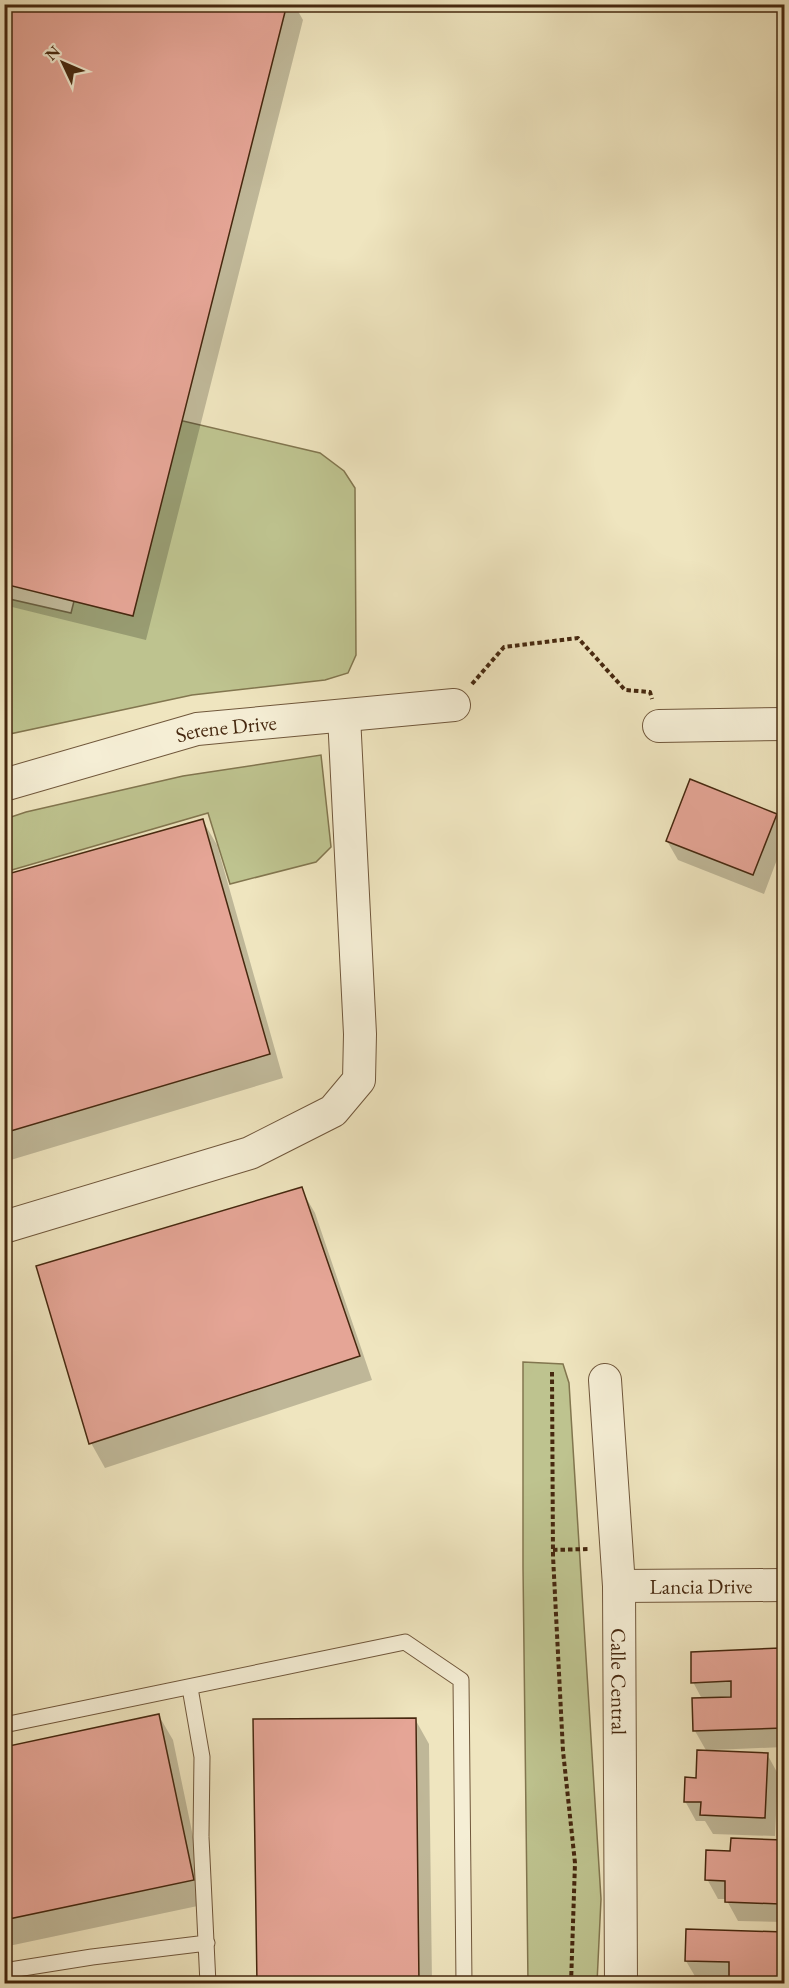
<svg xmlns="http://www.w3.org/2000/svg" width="789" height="1988" font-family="'EB Garamond',serif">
<rect width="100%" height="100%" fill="#efe5bf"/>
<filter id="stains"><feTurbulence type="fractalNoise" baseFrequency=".00333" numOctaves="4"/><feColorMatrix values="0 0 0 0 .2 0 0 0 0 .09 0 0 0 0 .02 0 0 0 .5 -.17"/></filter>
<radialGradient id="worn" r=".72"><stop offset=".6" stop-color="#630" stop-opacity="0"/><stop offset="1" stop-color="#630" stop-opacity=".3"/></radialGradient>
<path fill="#bec38f" stroke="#82764f" stroke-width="1.5" d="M123,407L320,453L344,471L355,488L356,655L348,673L325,680L192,695L5,735V598L71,613Z
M321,755L331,847L316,862L230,884L208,813L5,872V819L26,812L183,776Z
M523,1362L563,1364L569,1383L601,1899L597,1983H528L523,1567Z
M784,1406V1507H780L778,1407Z"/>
<path fill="#0003" d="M4,4H294L303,20L146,640L4,605Z
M776,815L784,829V841L764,894L678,860L667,841Z
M203,821L217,845L283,1078L4,1162V876Z
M301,1189L315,1213L372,1380L105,1468L91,1443Z
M779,1650L784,1659V1747L714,1750V1752L767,1754L778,1774L775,1836L713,1834L705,1821H696L685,1801L697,1780L707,1752L695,1731L702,1699L693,1682Z
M159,1716L173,1740L207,1904L4,1947V1748Z
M415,1719L429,1744L432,1984H259Z
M782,1842L784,1847V1922L738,1921L726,1899H718L707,1879L732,1853Z
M687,1931L784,1933V1984H696V1978L686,1961Z"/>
<path fill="#e5a596" stroke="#46280f" stroke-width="1.5" d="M4,4H287L133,616L4,584Z
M690,779L777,814L753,875L666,841Z
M203,819L270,1054L4,1133V875Z
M302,1187L360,1356L89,1444L36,1266Z
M780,1648L783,1728L693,1731L692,1698L731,1697V1681L691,1683V1652Z
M159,1714L194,1880L4,1920V1747Z
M416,1718L419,1984H257L253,1719Z
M697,1750L768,1753L765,1818L700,1815L701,1802H684L685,1777L696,1778Z
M731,1838L783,1840L780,1904L725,1902V1881L705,1880L706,1850L730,1851Z
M686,1929L784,1932V1984H695V1979H729V1962L685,1961Z"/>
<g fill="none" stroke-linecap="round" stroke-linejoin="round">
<defs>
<path id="service" d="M190,1688L202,1757L201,1837L208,1984
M4,1725L405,1642L461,1680L464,1984
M4,1971L92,1957L207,1943"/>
<g id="minor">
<path d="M659,726L784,724"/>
<path id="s1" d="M4,785L197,729L454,705"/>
<path d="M4,1227L250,1153L333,1111L359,1080L360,1034L344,716"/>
<path id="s2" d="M605,1380L619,1586L621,1984"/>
<path id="s3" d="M619,1586L784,1585"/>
</g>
</defs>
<use href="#service" stroke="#70573b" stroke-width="17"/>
<use href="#minor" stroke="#70573b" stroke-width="34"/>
<path stroke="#46280f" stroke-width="4" stroke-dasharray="4.5 3" stroke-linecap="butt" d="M472,684L504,647L578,638L625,690L650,692L652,699
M552,1372L553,1556L563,1751L575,1863L571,1984
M553,1550L588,1549"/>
<use href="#service" stroke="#f5eed5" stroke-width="15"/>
<use href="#minor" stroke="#f5eed5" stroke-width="32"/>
</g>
<g text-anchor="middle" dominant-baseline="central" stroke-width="4.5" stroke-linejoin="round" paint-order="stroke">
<g font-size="21" fill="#46280f" stroke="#f5eed5">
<text stroke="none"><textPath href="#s1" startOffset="230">Serene Drive</textPath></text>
<text stroke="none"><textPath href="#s3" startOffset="82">Lancia Drive</textPath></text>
<text stroke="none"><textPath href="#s2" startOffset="302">Calle Central</textPath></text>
</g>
</g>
<rect width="789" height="1988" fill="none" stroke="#efe5bf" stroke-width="24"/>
<rect x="6" y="6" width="777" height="1976" fill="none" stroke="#46280f" stroke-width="3"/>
<rect x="12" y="12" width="765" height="1964" fill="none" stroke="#46280f" stroke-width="1.5"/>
<g transform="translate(63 63) rotate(314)" stroke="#f5eed5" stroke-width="4.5" paint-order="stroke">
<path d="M0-4.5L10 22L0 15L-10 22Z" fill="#46280f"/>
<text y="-9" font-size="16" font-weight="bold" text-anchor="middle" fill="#46280f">N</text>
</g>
<rect width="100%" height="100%" filter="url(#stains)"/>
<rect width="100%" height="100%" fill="url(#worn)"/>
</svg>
